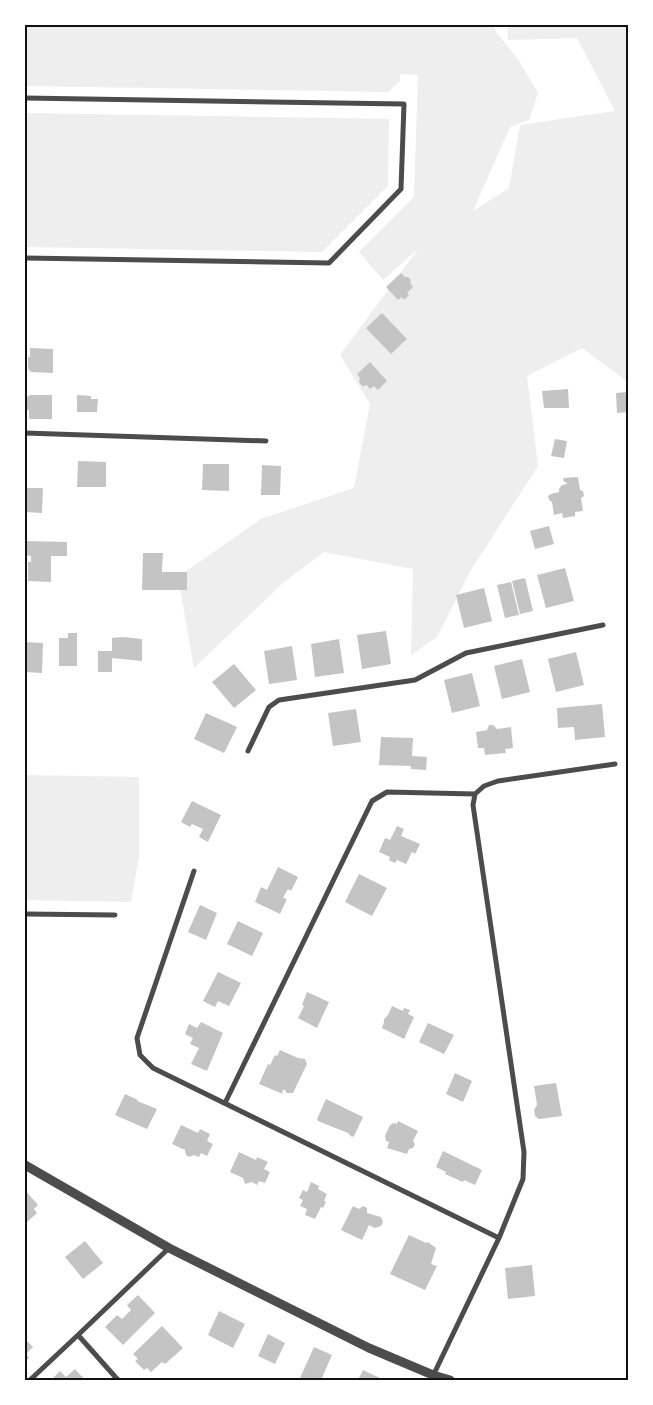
<svg xmlns="http://www.w3.org/2000/svg" width="653" height="1405" font-family="'Source Sans 3',sans-serif">
<rect width="100%" height="100%" fill="#fff"/>
<path fill="#eee" d="M25,25H494L496,32L518,59L538,93L529,120L510,127L473,211L509,188L520,125L615,111L577,38L508,40L507,25H628V382L582,348L527,376L538,466L469,573L437,637L411,655L413,569L324,552L284,582L194,668L178,577L261,519L354,488L370,404L340,355L419,248L383,280L359,252L414,197L418,75L400,74V81L388,92L25,86Z
M25,113L389,119L388,186L322,252L25,247Z
M25,775L139,777V857L131,902L25,900Z"/>
<path fill="#c4c4c4" d="M401,273L405,277H408L411,280L410,283L413,287L407,293L409,295L404,300L402,297L398,300L386,287Z
M382,313L407,339L391,354L366,328Z
M30,348L53,349V373L31,372L28,369V357H30Z
M370,362L387,381L378,390L374,386L370,389L367,385L362,386L359,382L360,378L357,374Z
M568,389L569,408H544L542,391Z
M628,392V412L617,413L616,393Z
M30,395H52V419H29V410H27V397Z
M77,395L91,396V399H98L97,412H77Z
M555,439L567,441L564,458L551,456Z
M78,461L106,462V487H77Z
M203,464H229V491L202,490Z
M262,465L281,466L280,495H261Z
M578,477L580,490L583,491L584,496L581,498L583,511L575,512V516L563,518L562,513L554,515L552,502L549,500L548,496L551,494L559,492V489L562,485L567,484L566,482H564L563,478Z
M25,488H43L42,513L25,512Z
M549,526L554,544L535,549L530,531Z
M25,541L67,542V556H51V582L28,581V562H31V556L25,555Z
M143,553H163L162,572H187V590H142Z
M565,568L574,601L546,608L537,575Z
M525,578L533,611L520,614L512,581Z
M511,582L519,615L505,618L497,585Z
M484,588L492,621L464,628L456,595Z
M386,631L391,664L362,669L357,635Z
M68,633H77V666H59V638H68Z
M123,637L142,639V661L112,658V672H98V651H112V638Z
M339,639L344,673L315,677L311,644Z
M25,642L43,643L42,673L25,672Z
M292,646L297,680L269,684L264,651Z
M576,652L584,685L556,692L548,659Z
M522,659L530,692L502,699L494,666Z
M234,664L256,690L234,708L212,682Z
M472,673L480,706L452,713L444,680Z
M602,704L605,737L575,740L574,727L558,728L557,708Z
M356,709L361,742L333,746L328,713Z
M206,713L237,727L224,753L194,739Z
M489,725H493L497,729L511,727L513,748L505,749L506,753L485,755L484,748H478L476,732L487,730Z
M381,737L413,738L412,756L427,757L426,770L411,769V766L379,765Z
M192,801L221,815L208,842L199,837L203,829L192,824L190,827L181,822Z
M397,826L404,829L401,836L420,844L415,854L412,852L406,864L397,860L395,863L389,860L390,857L379,852L385,838L390,840Z
M278,867L298,877L291,891L288,889L283,898L287,899L280,914L255,902L261,887L267,890Z
M359,874L387,888L372,916L345,902Z
M200,905L217,913L206,940L188,932Z
M238,921L263,933L252,956L227,944Z
M218,972L241,983L229,1006L218,1001L215,1007L203,1001Z
M307,992L329,1002L317,1028L298,1018L304,1006L302,1005Z
M392,1006L403,1011L404,1008L410,1010L408,1014L414,1017L404,1039L382,1028L384,1022V1019L388,1015Z
M201,1022L223,1033L207,1071L191,1064L199,1048L190,1044L193,1038L185,1034L189,1024L197,1028Z
M428,1023L454,1035L444,1054L419,1042Z
M280,1050L298,1058L305,1059L307,1064L293,1093H287L284,1089L282,1092L283,1094L259,1084L268,1064L270,1065L275,1055L277,1056Z
M455,1073L472,1081L463,1102L446,1094Z
M556,1083L562,1116L539,1119L535,1116L534,1110L537,1105L534,1086Z
M125,1094L138,1100L137,1101L157,1109L147,1129L115,1115Z
M326,1099L363,1117L354,1136L352,1137L348,1133L318,1121L317,1119Z
M398,1121L418,1131L413,1141L415,1144L413,1148L409,1149L407,1154L387,1148L389,1142L386,1141L385,1136L390,1125L394,1123L397,1124Z
M181,1125L198,1133L200,1129L210,1134L207,1141L213,1144L207,1156L201,1153L199,1157L194,1155L189,1157L186,1155L185,1150L172,1144Z
M443,1151L482,1170L475,1185L464,1180L463,1182L445,1174L446,1172L436,1167Z
M239,1152L256,1160L257,1157L268,1162L264,1169L270,1172L265,1183L259,1181L257,1185L252,1182L245,1184L243,1178L230,1172Z
M311,1182L319,1186L318,1189L327,1194L324,1201L326,1202L323,1208L321,1207L315,1219L305,1215L307,1209L300,1206L303,1200L299,1198L303,1190L307,1192Z
M25,1190L38,1205L34,1209L37,1213L25,1224Z
M353,1206L359,1209L363,1206L367,1208V1213L381,1217L383,1222L381,1226L375,1228L369,1225L362,1240L341,1230Z
M409,1235L426,1243L428,1242L436,1248L431,1264L437,1266L425,1290L390,1274Z
M85,1241L103,1263L83,1279L65,1257Z
M532,1265L535,1296L508,1299L505,1268Z
M138,1295L155,1313L123,1345L105,1327L117,1315L122,1319L131,1310L127,1305Z
M219,1311L245,1324L233,1348L208,1335Z
M162,1326L183,1348L165,1364L162,1362L151,1372L147,1368L144,1370L135,1361L138,1359L133,1354Z
M268,1334L285,1343L275,1364L258,1356Z
M25,1339L33,1347L26,1354L29,1358L25,1361Z
M314,1347L332,1355L321,1380H305L300,1378Z
M75,1369L85,1380H51L60,1371L66,1377Z
M363,1370L384,1380H358Z"/>
<g fill="none" stroke-linecap="round" stroke-linejoin="round">
<path stroke="#4c4c4c" stroke-width="5" d="M25,98L404,104L401,189L329,263L25,258
M25,433L266,441
M248,751L269,707L279,700L415,680L466,653L603,625
M194,871L137,1038L140,1055L153,1068L499,1238L431,1380
M25,914L115,915
M225,1103L372,801L387,792L475,794
M499,1238L523,1179L524,1152L473,805L475,794L484,786L498,781L615,764
M30,1380L78,1335
M118,1380L78,1335L169,1248"/>
<path stroke="#4c4c4c" stroke-width="9" d="M25,1165L169,1248L369,1348L433,1375L450,1380"/>
</g>
<rect width="653" height="1405" fill="none" stroke="#ffffff" stroke-width="52"/>
<rect x="26" y="26" width="601" height="1353" fill="none" stroke="#111" stroke-width="2"/>
</svg>
